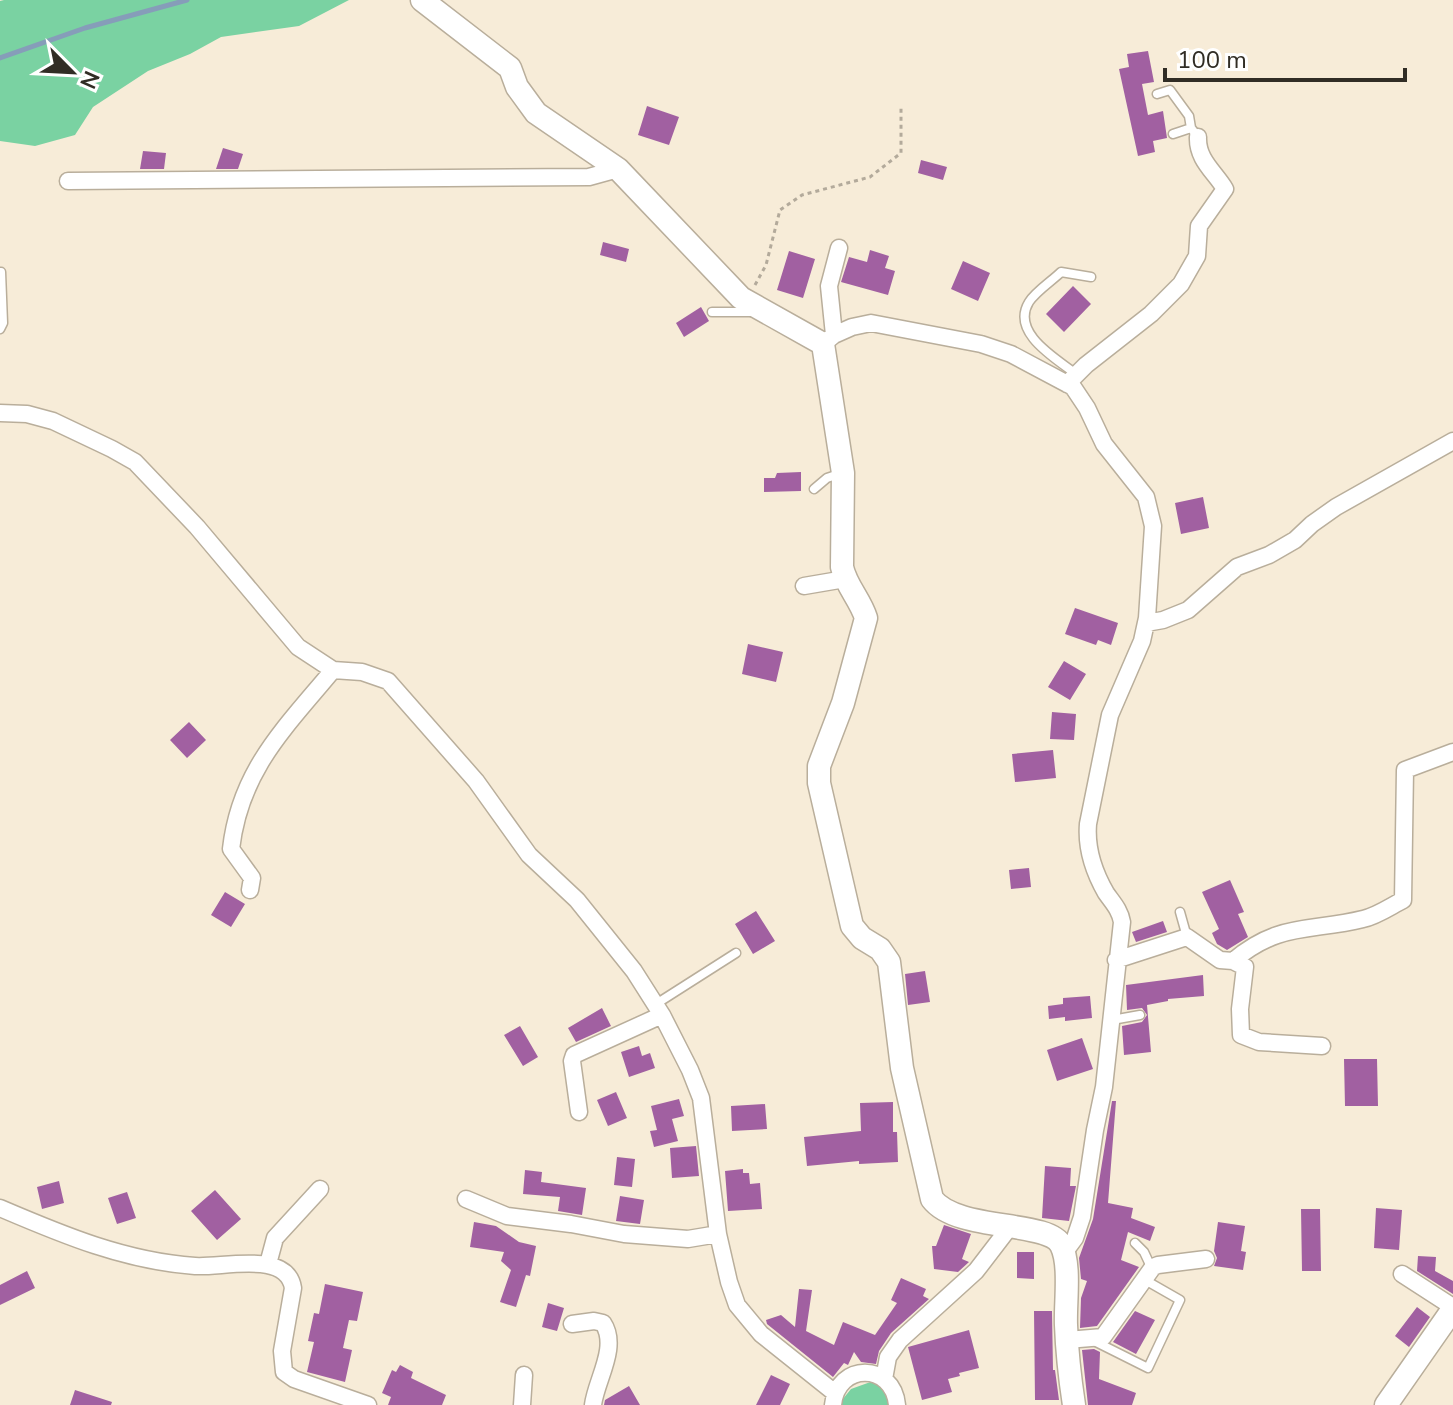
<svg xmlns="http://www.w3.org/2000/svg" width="1453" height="1405" font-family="'Nunito Sans',sans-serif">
<rect width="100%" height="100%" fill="#f7ecd8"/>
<path fill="#7ad2a2" d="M4,0H349L299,26L221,37L190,54L148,71L93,107L75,135L35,146L0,141V1Z
M876,1380L892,1405H838L851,1389Z"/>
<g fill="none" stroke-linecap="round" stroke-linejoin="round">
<path stroke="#869db9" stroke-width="5" d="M0,58L85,28L187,0"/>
</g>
<path fill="#a160a1" d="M1148,51L1154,82L1142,84L1148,115L1163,111L1167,138L1153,141L1155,152L1138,156L1119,69L1129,67L1127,54Z
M647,106L679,117L669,145L638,135Z
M223,148L243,154L238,169H216Z
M143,151L166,153L164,169H140Z
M921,160L947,167L943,180L918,173Z
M603,242L629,249L626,262L600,255Z
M870,250L889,256L885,268L895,271L888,295L841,282L849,257L867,262Z
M789,251L815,259L803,298L777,290Z
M963,261L990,273L978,301L951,289Z
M1073,286L1091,304L1064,332L1046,314Z
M701,307L709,321L684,337L676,323Z
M801,472V491L764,492V478H775L777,473Z
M1203,497L1209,528L1181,534L1175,503Z
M1075,608L1118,623L1111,645L1098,640L1096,645L1065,634Z
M748,644L783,652L776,682L742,674Z
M1064,661L1086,674L1070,700L1048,687Z
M1052,712L1076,714L1074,740L1050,739Z
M189,722L206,740L187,758L170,740Z
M1053,750L1056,778L1015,782L1012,754Z
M1029,868L1031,887L1011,889L1009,870Z
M1230,880L1244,912L1238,914L1248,937L1227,950L1217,944L1212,933L1219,929L1202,892Z
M225,892L245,904L231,927L211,915Z
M756,911L775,941L753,954L735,924Z
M1163,921L1167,932L1136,942L1132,932Z
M925,971L930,1002L908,1005L905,974Z
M1203,975L1204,996L1168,999V1001L1147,1005L1151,1052L1124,1055L1122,1026L1142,1022L1147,1015L1142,1008L1127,1010L1126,985Z
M1090,996L1092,1018L1065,1021V1017L1049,1019L1048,1006L1063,1004V998Z
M602,1008L611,1026L576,1042L568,1028Z
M520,1026L538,1057L523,1066L504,1035Z
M1082,1038L1093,1069L1057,1081L1047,1050Z
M639,1046L642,1056L650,1053L655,1068L629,1077L621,1052Z
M1344,1059H1377L1378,1106H1345Z
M616,1092L627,1118L608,1126L597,1100Z
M679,1099L684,1116L672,1119L678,1141L654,1147L650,1131L657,1130L651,1106Z
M1112,1101H1116L1108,1203L1133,1208L1131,1218L1155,1227L1150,1241L1128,1232L1121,1260L1139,1267L1097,1326L1080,1328L1081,1298L1087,1281L1081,1279L1079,1258L1093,1219Z
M893,1102V1132H897L898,1162L859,1164V1161L807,1166L804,1137L861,1131L860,1103Z
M765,1104L767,1129L732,1131L731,1106Z
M696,1146L699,1176L672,1178L670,1148Z
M617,1157L635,1159L632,1187L614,1185Z
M1045,1166L1071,1168L1070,1186H1076L1069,1221L1042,1218Z
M743,1169V1173H749L750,1184L760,1183L762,1209L728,1211L725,1171Z
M525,1170L542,1172L541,1182L586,1188L582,1215L558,1211L560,1197L523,1194Z
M59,1181L64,1203L42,1209L37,1187Z
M215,1190L241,1219L217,1240L191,1211Z
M127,1192L136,1218L117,1224L108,1198Z
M620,1196L644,1200L640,1224L616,1221Z
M1376,1208L1402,1210L1399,1250L1374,1248Z
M1301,1209H1320L1321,1271H1302Z
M474,1222L496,1226L519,1242L536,1246L530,1276L526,1275L516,1307L500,1302L511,1270L501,1261L504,1252L470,1247Z
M1218,1222L1245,1226L1241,1251L1246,1252L1243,1270L1214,1266L1217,1258L1214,1251Z
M944,1225L971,1234L962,1259L969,1262L958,1272L934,1269L932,1246H936Z
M1017,1252H1034V1279L1017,1278Z
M1418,1256L1436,1257L1435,1271L1453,1281V1294L1417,1271Z
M27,1271L35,1288L0,1305V1285Z
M901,1278L926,1289L923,1296L929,1299L891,1333L879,1351L876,1364L861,1362L854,1352L848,1365L844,1363L833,1377L767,1324L766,1320L781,1315L795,1327L799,1289L812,1290L806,1331L834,1345L843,1322L875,1335L897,1303L891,1300Z
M325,1284L363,1292L357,1321L349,1320L343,1348L352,1350L345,1382L307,1372L314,1342L308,1341L314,1313L319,1314Z
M548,1303L564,1308L557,1331L542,1327Z
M1417,1307L1430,1317L1409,1347L1395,1336Z
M1034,1311H1052L1053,1370H1055L1059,1400H1035Z
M1135,1311L1155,1320L1136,1354L1113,1342Z
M969,1330L979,1368L959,1373L960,1376L948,1379L952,1392L922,1400L908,1347Z
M1094,1349L1100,1352L1099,1379L1136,1393L1132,1405H1088L1082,1350Z
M400,1365L413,1372L411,1378L446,1395L442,1405H388L391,1397L382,1393L392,1370L396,1372Z
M771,1375L790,1384L780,1405H756Z
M629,1386L640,1405H604L605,1400Z
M75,1390L112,1402L111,1405H70Z"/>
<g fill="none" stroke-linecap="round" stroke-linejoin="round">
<defs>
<path id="lane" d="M1157,94L1170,90L1189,116L1191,128L1198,137
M1173,134L1191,128
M712,312H750
M0,329L3,323L1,272
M1076,374C1057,359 1010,333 1029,302C1036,291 1052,281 1061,272L1091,277
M814,489L827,478L842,473
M1180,912L1187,937
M656,1004L736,953
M1112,1020L1140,1015
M1135,1243L1144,1252L1152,1269
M1092,1340L1148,1368L1180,1300L1145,1280"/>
<path id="street" d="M68,181L589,177L618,169
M834,335L829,286L839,248
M823,344L834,335L852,327L871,323L981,344L1011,354L1073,387L1087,408L1104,444L1146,497L1153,526L1147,618L1142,641L1110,715L1088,824C1086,848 1094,872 1106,893C1113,903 1120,910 1122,922L1104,1087L1095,1130L1082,1217L1075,1238L1064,1253
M1067,384L1086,365L1151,314L1181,284L1197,256L1199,226L1225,189C1215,172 1197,160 1198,137
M0,413L27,414L53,421L112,449L135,462L197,527L298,647L333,670L362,672L388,681L476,781L529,855L577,900L634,971L662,1015L690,1070L701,1098L718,1234L729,1282L737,1305L761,1334L835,1393
M804,586L845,579
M1146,623L1163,620L1188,610L1237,567L1269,555L1295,540L1312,524L1336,507L1453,441
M250,890L252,878L231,849C240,770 285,728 333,670
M1116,960L1187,937L1220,960L1233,961L1245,967L1240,1009L1241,1035L1259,1042L1322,1046
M1233,961C1279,922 1310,932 1363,919C1377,916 1391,906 1403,900L1405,770L1453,752
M579,1112L572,1061L574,1055L662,1015
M466,1199L507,1216L571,1224L624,1234L688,1239L718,1234
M0,1208C63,1235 125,1261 195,1266C223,1268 287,1250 293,1288L282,1351L284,1372L294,1379L368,1405
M268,1264L275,1238L320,1189
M1402,1274L1453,1307
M572,1324L594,1321L603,1323C619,1347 596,1380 593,1405
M1067,1340L1103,1337L1153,1267L1158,1265L1206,1259
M884,1379L888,1357L900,1340L976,1271L1009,1228
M522,1405L524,1375
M833,1405C837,1362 893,1362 897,1405"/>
<path id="secondary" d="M422,0L510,68L517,87L536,113L618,169L741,298L823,344L843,473L842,567C846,586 860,599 866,618L843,703L819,766V783L852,926L862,938L880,949L889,962L902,1068L932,1199C957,1232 1049,1220 1061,1245C1071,1264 1065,1303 1066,1325C1067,1352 1070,1379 1074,1405
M1386,1405L1453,1309"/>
</defs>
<use href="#lane" stroke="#b9ae9b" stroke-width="11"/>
<use href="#street" stroke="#b9ae9b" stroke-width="19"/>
<use href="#secondary" stroke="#b9ae9b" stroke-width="25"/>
<path stroke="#b3aa9b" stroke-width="3" stroke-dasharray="4 4" stroke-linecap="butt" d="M755,285L766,265L780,210L802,195L870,177L901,153V106"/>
<use href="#lane" stroke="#fff" stroke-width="8"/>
<use href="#street" stroke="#fff" stroke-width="16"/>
<use href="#secondary" stroke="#fff" stroke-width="22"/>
</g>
<g transform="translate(72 72) rotate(114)" stroke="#ffffff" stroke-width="6" paint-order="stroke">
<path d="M0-6L14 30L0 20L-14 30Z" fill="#312d25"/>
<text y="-12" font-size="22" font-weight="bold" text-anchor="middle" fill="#312d25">N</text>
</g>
<path d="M1165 68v12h240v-12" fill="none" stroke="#312d25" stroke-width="4"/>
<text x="1177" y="68" font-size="24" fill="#312d25" stroke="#ffffff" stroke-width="6" paint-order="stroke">100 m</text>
</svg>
